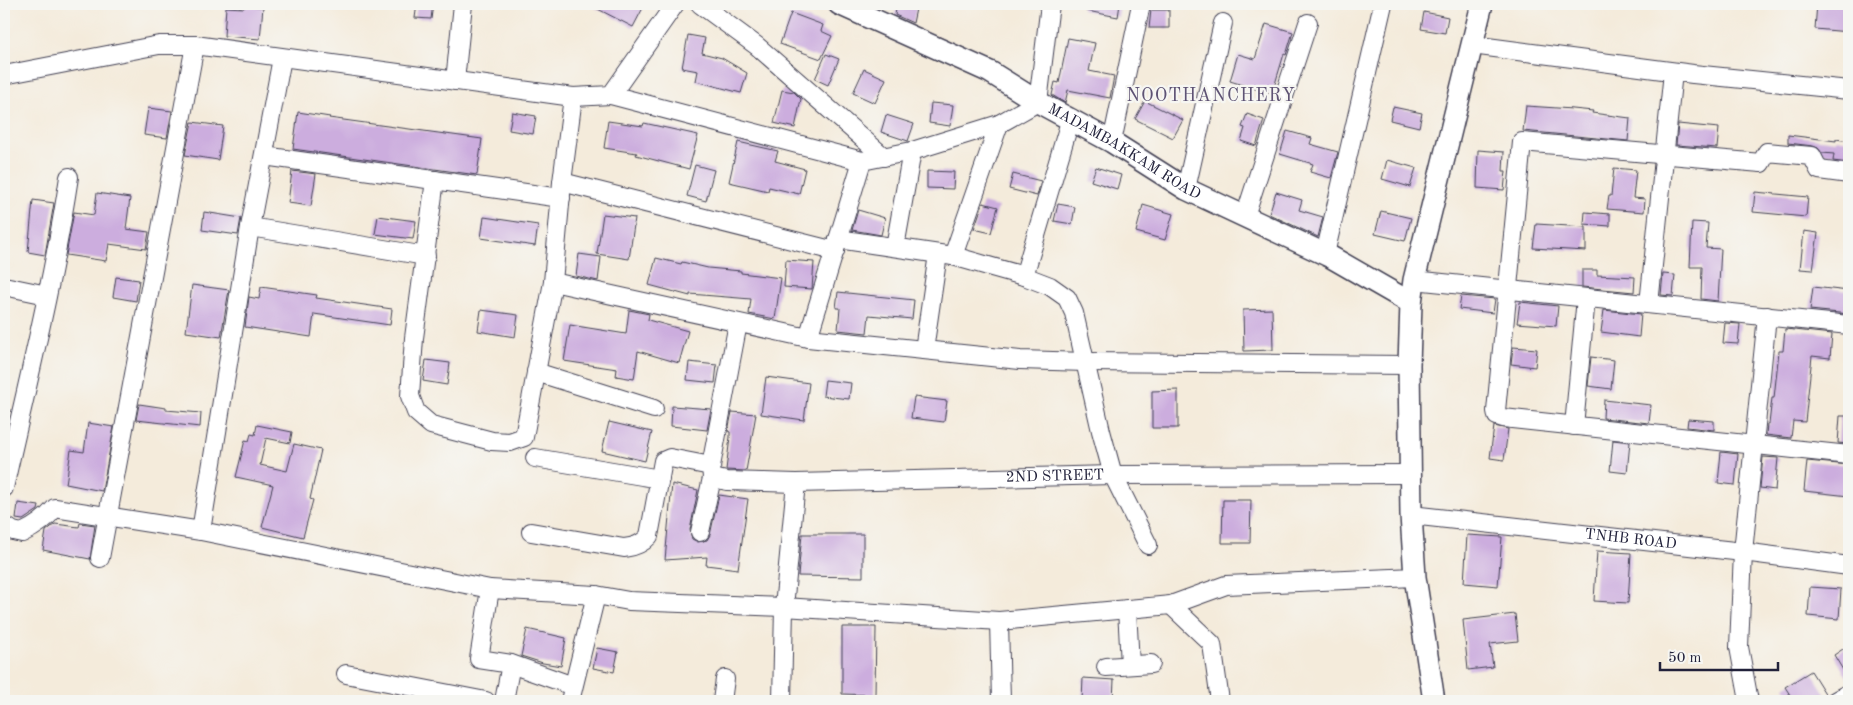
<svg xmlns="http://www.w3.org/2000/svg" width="1853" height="705" font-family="'Old Standard TT',serif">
<rect width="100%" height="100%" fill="#f6f6f2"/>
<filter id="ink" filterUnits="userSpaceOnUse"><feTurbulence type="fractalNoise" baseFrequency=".02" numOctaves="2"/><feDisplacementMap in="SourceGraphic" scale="10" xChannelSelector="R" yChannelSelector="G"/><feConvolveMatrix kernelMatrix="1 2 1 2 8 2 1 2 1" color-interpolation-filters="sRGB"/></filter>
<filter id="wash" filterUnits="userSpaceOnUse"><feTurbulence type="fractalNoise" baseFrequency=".0096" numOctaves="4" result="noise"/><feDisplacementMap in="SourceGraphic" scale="20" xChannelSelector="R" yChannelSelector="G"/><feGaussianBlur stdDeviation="1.12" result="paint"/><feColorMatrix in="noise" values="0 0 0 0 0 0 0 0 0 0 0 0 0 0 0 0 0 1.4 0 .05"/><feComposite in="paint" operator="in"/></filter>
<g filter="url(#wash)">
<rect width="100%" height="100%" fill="#f4ebdb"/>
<g id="blocks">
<path fill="#ccadde" d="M417,4H433L431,19L415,18Z
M588,4H645L633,27Z
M897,4H917L913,23L895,15Z
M1082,4H1120L1118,17L1082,10Z
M1817,4H1849V32L1815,29Z
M245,6L263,7L260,39L224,36L226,7L244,8Z
M1151,10H1169V28H1149Z
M1424,12L1448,17L1445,33L1421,29Z
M791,13L823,25L821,31L832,36L821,59L780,44Z
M1266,24L1293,32L1286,55L1284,54L1272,94L1230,81L1238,54L1255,59Z
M688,35L705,38L702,53L722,58L747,73L741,93L696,81L698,71L682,68Z
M1068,38L1095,43L1089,71L1114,76L1110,98L1068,90L1065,103L1052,95L1055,82L1059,83Z
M826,54L839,59L828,85L815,79Z
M864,69L886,79L875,103L853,93Z
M782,90L794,92L801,99L795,128L774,123Z
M1145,101L1183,120L1173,138L1135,119Z
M931,103L953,105L950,126L929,123Z
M1526,106L1573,109L1593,111L1592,113L1630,118L1628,141L1523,131Z
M1393,107L1422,113L1419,127L1390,120Z
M148,108L172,111L167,138L144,135Z
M298,112L330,117L329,118L482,139L477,175L293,149Z
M512,112L536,116L533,134L509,130Z
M1247,114L1264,120L1256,146L1241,141L1245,128L1242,127Z
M886,115L914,124L908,141L881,132Z
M608,121L643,126L644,123L698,135L689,169L636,155L637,153L604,148Z
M192,122L223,126L218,160L185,155Z
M1678,124L1719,128L1717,148L1676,145Z
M1287,131L1312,138L1310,144L1338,152L1331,178L1310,172L1313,164L1280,154Z
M1788,135L1836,141V139L1849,141V163L1833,161L1834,154L1822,153L1818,148L1813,146L1788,143Z
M738,142L778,151L775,161L805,169L799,194L769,187L768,191L729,182Z
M1478,150L1504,152L1503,171H1506L1504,190L1477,188Z
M1387,160L1416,168L1410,187L1382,179Z
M695,165L714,170L706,201L687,196Z
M1096,167L1121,175L1117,189L1091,181Z
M1614,168L1636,170L1633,198L1645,199L1644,212L1607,209L1609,196H1611Z
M292,171L316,174L311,206L288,203Z
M927,171L954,172L953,189L927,188Z
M1013,174L1041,181L1037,196L1009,189Z
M1276,192L1302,200L1299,210L1323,217L1318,237L1269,214Z
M1755,192L1808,197L1806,217L1753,212Z
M97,193L130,198L126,229L149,232L146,249L109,244L106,261L66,255L74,212L94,215Z
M33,200L54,203L45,255L28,252Z
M983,203L998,207L991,233L974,229Z
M1058,204L1075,207L1072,224L1054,221Z
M1143,205L1173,214L1165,240L1136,232Z
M858,210L885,218L881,235L852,230Z
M1381,211L1411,218L1405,241L1375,234Z
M204,212L241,218L238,235L202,230Z
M1585,212L1610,214V226L1584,224Z
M603,214L635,218L629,259L597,254Z
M378,216L416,221L413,239L375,234Z
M484,217L538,225L535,246L481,238Z
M1692,222L1708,223L1706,248L1721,249L1718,301L1701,299L1702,267H1690Z
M1536,224L1586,227V251L1533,248Z
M1804,231L1818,233L1813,270L1800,269Z
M579,254L601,257L598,281L576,276Z
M656,258L681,264L682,262L708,268L741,271V273L781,278L775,319L749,314L751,299L690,294V296L649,285Z
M786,260L814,262L812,289L784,287Z
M1582,270H1597V275L1635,277L1634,292L1582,287Z
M1663,274L1675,275L1673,296L1661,295Z
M116,277L139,280L136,301L113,297Z
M192,285L229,290L221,337L186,332Z
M261,287L317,295L316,298L392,309L390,325L314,314L311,337L245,327L249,297L259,299Z
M1813,287L1849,291V314L1810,310Z
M838,292L914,300L912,319L869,315L867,333L838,330L840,308H836Z
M1461,296L1495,299L1493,313L1459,309Z
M1520,302L1558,306L1556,326L1517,323Z
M1272,309L1273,350L1244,351L1243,310Z
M481,310L518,315L515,337L478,331Z
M629,310L649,314L648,320L688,331L679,363L638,351L634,379L616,376L617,369L564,361L570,325L626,334Z
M1604,310L1641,314L1639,337L1601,332Z
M1725,323L1740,324L1738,344L1723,343Z
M1785,329L1832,334L1830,358L1812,356L1805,422L1793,421L1791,438L1766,435L1767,424H1769L1772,398H1774L1779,351H1783Z
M1513,347L1537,349L1535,367L1511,364Z
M1591,357L1614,360L1611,389L1588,386Z
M426,360L450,363L447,385L423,381Z
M689,362L717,365L715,383L687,380Z
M766,377L809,383L804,420L761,414Z
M825,380L851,383L849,399L823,396Z
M1178,390V428H1152V391Z
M914,397L947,401L944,422L911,418Z
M1604,400L1651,405L1649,423L1603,418Z
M139,404L166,408V410L201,413L200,427L136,420Z
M672,406L711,409L707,430L671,426Z
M732,412L756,414L746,471L726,470L730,437V432L728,431Z
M1840,416H1849V444L1838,443Z
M1688,419L1714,421V430L1687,427Z
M609,422L652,432L645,461L602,451Z
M88,423L114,427L102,491L66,484L71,450L84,452Z
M257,425L292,432L290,443L266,438L260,465L287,471L294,444L321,450L310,499L313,500L303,537L262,527L273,485L236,477L245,440L249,441L251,434L255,435Z
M1494,426L1508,429L1504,460L1490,458Z
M1613,440L1630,442L1627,473L1610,471Z
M1721,452L1738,454L1735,485L1718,483Z
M1763,457L1778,458L1775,490L1760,488Z
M1807,461L1849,465V496L1804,491Z
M672,484L698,490L690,530L692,539L698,542L707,540L710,535L719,495L748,499L738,569L706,565L707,557L665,560Z
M1223,500H1251L1250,543H1222Z
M18,503L39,506L38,510L23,520L16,519Z
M80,523L95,525L90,559L43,550L46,531L55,524L79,527Z
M802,534H863V577L798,576Z
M1467,535L1502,537L1498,586L1464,583Z
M1597,551L1631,553L1628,603L1594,601Z
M1810,587L1841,589L1839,619L1808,616Z
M1515,614L1518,641L1490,644L1493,667L1468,670L1463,620Z
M842,627H876L875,695L842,694Z
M527,629L566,638L561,666L543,663L521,656Z
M1849,645V680L1834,655Z
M597,648L618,652L614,672L593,668Z
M1811,671L1826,695L1824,701H1794L1785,687Z
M1083,678L1114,680L1113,701H1082Z"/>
</g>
</g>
<g filter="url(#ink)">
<use href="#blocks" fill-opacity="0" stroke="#424053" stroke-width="1"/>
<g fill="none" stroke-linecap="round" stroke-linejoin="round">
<defs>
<g id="minor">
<path d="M700,4L757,46L884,157"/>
<path d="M1472,45L1693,74L1849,90"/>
<path d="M4,75L159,45H195L573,97L611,95L675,4"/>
<path d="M455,81L463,4"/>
<path d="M611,95L862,161"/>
<path d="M1071,118L1024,276L1050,286L1067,298L1074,313L1101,431L1113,475L1148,545"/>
<path d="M1112,142L1141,4"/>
<path d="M264,156L561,198"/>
<path d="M1849,174L1819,170L1812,156L1767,152L1761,163L1522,142L1496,411L1497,416L1503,418L1849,455"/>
<path d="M435,180L414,338L410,396L416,412L431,425L492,441L510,442L524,437L553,282L562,182L573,97"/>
<path d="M562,182L835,251"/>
<path d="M1186,189L1223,23"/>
<path d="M1245,216L1308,23"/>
<path d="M250,227L426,256"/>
<path d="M838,239L953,256L1024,276"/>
<path d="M895,247L912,151"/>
<path d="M1325,254L1383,4"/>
<path d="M953,256L999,124"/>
<path d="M1414,280L1849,325"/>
<path d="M553,282L808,338L1020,360L1086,362L1409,365"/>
<path d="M4,286L47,295"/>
<path d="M1649,304L1673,72"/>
<path id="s1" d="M738,323L711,466L712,478L727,481L796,483L1113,475L1411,474"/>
<path d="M808,338L862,161L912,151L999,124L1038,102L1050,4"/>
<path d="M924,350L938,254"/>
<path d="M536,372L654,409"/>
<path d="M1574,426L1586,298"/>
<path d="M535,458L660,479"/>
<path d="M4,488C27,385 53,282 69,177"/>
<path id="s2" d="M1411,515L1743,552L1849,566"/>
<path d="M4,525L13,531L22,533C35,527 46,519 55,508L201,531L490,589L596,595L629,601L784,607L999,621L1171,605L1226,585L1415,577"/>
<path d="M201,531L250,227L282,58"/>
<path d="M531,532L624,548C635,547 642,544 649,536L663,461L670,458L711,466"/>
<path d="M700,532L712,478"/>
<path d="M100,558L195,45"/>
<path d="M490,589L479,659L511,664L573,686"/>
<path d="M1171,605L1212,644L1220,701"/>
<path d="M1127,609L1130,665"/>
<path d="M999,621L1001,701"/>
<path d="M1106,667L1151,664"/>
<path d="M346,674L486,701"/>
<path d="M504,701L511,664"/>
<path d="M570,701L596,595"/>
<path d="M722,701L725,679"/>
<path d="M782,701L784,607L796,483"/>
<path d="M1749,701L1739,647L1743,552L1767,316"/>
<path d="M1835,701L1849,693"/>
</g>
<g id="tertiary">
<path id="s3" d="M839,4L990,72L1038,102L1112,142L1186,189L1331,257L1411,303"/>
<path d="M1434,701L1415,577L1411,515L1409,365L1411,303L1414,280L1482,4"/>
</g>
</defs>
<use href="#minor" stroke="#424053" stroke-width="20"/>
<use href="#tertiary" stroke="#424053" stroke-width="24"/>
<use href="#minor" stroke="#fff" stroke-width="18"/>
<use href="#tertiary" stroke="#fff" stroke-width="21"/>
</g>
</g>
<g text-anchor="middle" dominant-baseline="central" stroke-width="4.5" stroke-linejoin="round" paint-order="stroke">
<g font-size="15" fill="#22223b" stroke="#f6f6f2">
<text stroke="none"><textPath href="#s3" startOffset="322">MADAMBAKKAM ROAD</textPath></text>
<text stroke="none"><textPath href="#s1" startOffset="501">2ND STREET</textPath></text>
<text stroke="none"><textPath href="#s2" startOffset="221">TNHB ROAD</textPath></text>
</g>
<g font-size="18" letter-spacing="1" fill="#5e5374" stroke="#f6f6f2">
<text x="1211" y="96">NOOTHANCHERY</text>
</g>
</g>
<rect width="1853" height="705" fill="none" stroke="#f6f6f2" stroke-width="20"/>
<path d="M1660 662v8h118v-8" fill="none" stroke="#22223b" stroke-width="2.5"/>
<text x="1668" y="662" font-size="15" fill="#22223b" stroke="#f6f6f2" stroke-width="4" paint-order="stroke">50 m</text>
</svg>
